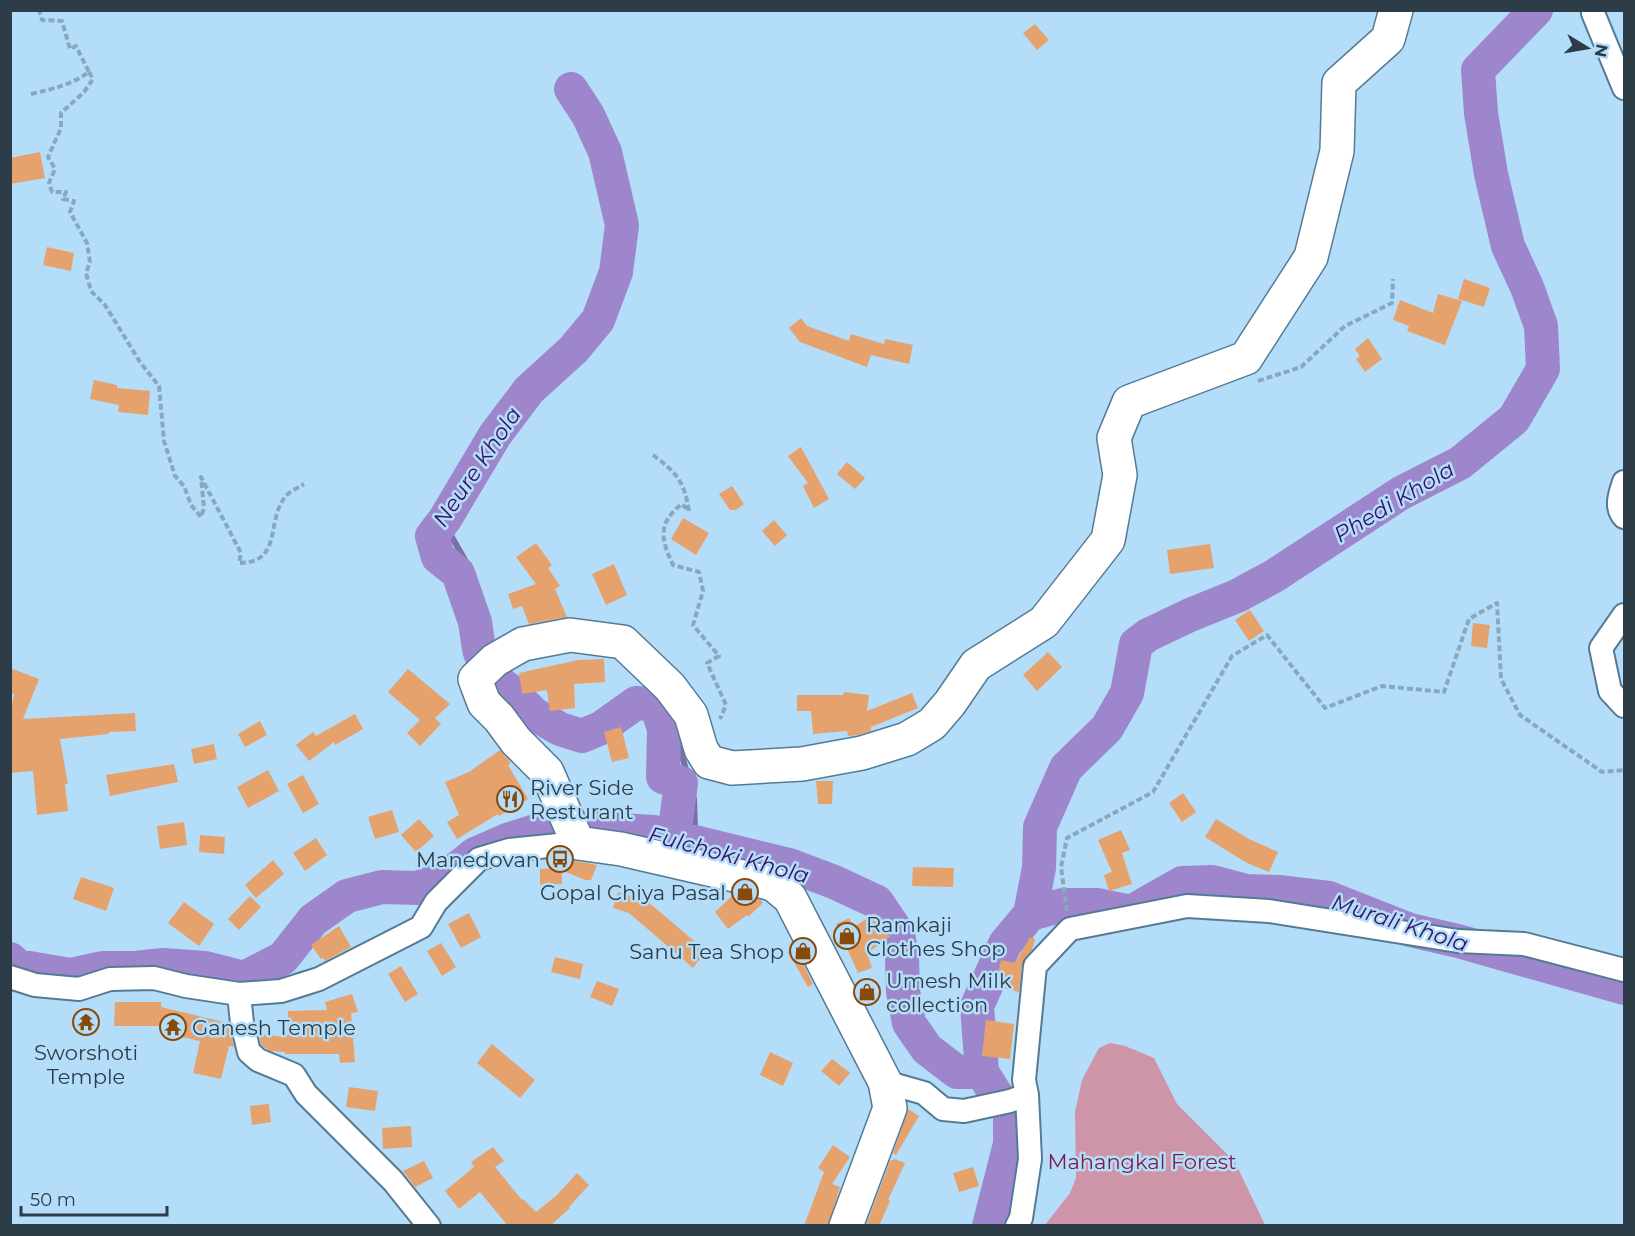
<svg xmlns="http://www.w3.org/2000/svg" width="1635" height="1236" font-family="Montserrat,sans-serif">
<rect width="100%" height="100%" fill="#b4ddfa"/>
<path fill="#cd95a7" d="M1110,1043L1125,1046L1154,1058L1177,1104L1235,1162L1265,1225H1045L1070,1193L1076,1178L1075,1112L1082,1080L1099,1048Z"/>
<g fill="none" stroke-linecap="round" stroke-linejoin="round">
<path stroke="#7b70a4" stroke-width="6" d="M445,519L449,532L465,560L466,654
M499,696L554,736L579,741L601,731L635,708L659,698L664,701
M676,718L681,752L694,799L695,828L703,845"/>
<path stroke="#9d86cc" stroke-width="34" d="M571,89L588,115L605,152L622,225L616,272L598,320L573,350L529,390L495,435L445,519L432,536L438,557L458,573L475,622L479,649L487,673L513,693L534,714L560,729L582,736L601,728L636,703L656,704L664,729L663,777L681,783L675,829L676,838
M1030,914L1039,868L1040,827L1066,768L1107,728L1127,693L1136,644L1148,635L1190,615L1237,596L1274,576L1401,493L1460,463L1514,419L1543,369L1541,326L1527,287L1508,246L1491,174L1481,113L1478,70L1536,10
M10,959L18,966L70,975L102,968H135L163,965L205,968L244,978L283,958L313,920L347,896L382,887L417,888L445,878L475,854L507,840L542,829H603L654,832L789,865L834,882L877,902L898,933L902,958L903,991L909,1023L927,1049L957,1072H982
M989,1226L1010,1144V1111L995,1093L982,1072L977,1006L1005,944L1030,914L1063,905H1097L1131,912L1182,883L1212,882L1246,891L1279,892L1329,898L1410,930L1458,941L1624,988"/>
</g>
<path fill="#e5a26d" d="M1035,24L1049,40L1037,50L1023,33Z
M40,152L45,178L10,184V158Z
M47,247L74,253L71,271L43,265Z
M1464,279L1490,288L1484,307L1458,299Z
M1438,294L1462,301L1445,345L1407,331L1409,326L1393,320L1400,300L1433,313Z
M801,318L807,326L849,341L851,334L884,344L885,339L913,345L909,364L871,355L867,367L800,342L789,328Z
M1368,338L1382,359L1365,372L1356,359L1360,356L1355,349Z
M94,380L117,385V388L150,391L148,415L118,412L119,405L90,399Z
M801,447L829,499L814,508L803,486L808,483L788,456Z
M847,462L865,478L855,489L837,474Z
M732,486L744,504L736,510H730L719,494Z
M683,518L709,533L696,555L671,539Z
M774,520L787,535L775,546L762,531Z
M536,543L552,565L548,568L560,586L555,589L567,617L529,624L522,606L513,609L508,594L536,584L516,557Z
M1210,544L1214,568L1170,574L1167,550Z
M614,564L627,595L606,605L592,574Z
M1250,610L1264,631L1249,641L1235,620Z
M1473,623L1490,625L1487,648L1471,646Z
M1048,652L1062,667L1037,691L1023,675Z
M604,659L605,682L574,684L575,708L550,711L547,690L522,694L519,673L578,660Z
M10,668L39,679L23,719L135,713L136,731L109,732V734L60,739L68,784H65L68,811L37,815L33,771L10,773V718L14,694L10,693Z
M408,669L450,704L435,718L441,724L420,746L407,733L420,720L388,692Z
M844,692L869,695L867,711L912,693L918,708L871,727V731L858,735L848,736L847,731L813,734L811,711H797V695H843Z
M355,714L363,729L335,745L334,742L309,761L296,745L313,732L316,736Z
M260,721L267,735L245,747L238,734Z
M621,727L629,758L612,762L604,732Z
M214,744L217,759L194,764L191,749Z
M500,750L511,763L508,765L528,799L499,816L498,814L457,839L447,822L459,815L445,782L469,772Z
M174,764L178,782L110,796L106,775Z
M268,770L279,791L248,808L237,787Z
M303,775L319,804L303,813L287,784Z
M816,781H833L832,804H818Z
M1183,793L1196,812L1182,822L1169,803Z
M392,810L399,832L375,839L368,817Z
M419,819L434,836L416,852L401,835Z
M1216,819L1249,839L1278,852L1269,872L1247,863L1205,837Z
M184,822L187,845L160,849L157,826Z
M1121,830L1130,850L1122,853L1132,884L1109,891L1104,875L1112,872L1098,840Z
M200,835L225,837L224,854L199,852Z
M316,838L327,855L305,871L293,853Z
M273,860L284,874L256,898L245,885Z
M571,860L597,865L591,880H585L566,872Z
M913,867L954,868L953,887L912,886Z
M562,868V884L540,885V869Z
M81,877L114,888L106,911L73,899Z
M618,892L647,901L706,951L693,968L629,913L613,908Z
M734,894L760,900L763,903L748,917L747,915L728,929L715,912Z
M250,896L261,907L239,930L228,919Z
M184,902L214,924L199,946L168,923Z
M469,913L481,937L461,948L448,924Z
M875,913L890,937L867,953L872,968L858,973L836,924L849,918L854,927Z
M339,926L351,947L325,961L323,958L321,959L311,945Z
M1030,937L1035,939L1032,950L1022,964L1019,992L995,986L1001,960L1015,963Z
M441,943L456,967L442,976L427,951Z
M795,948L813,984L808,987L788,952Z
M555,957L583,964L580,979L551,972Z
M401,966L418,994L405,1002L388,974Z
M597,981L619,989L612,1006L590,997Z
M352,994L358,1012L351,1013L355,1062L340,1063L339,1054H285V1052L270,1051L261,1045L259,1034L285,1037V1035H288V1011L327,1010L325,1002Z
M115,1002H161V1007L228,1023L234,1047L229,1046L221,1079L193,1073L200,1041L163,1033L164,1026H114Z
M986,1020L1014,1024L1010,1059L982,1056Z
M492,1044L535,1080L520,1098L477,1063Z
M770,1052L793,1063L783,1086L760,1075Z
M832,1059L850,1073L839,1086L821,1071Z
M349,1087L378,1091L375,1111L346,1107Z
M269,1104L271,1122L252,1125L250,1106Z
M908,1109L919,1116L896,1155L893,1153Z
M411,1126L412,1147L383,1149L382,1128Z
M833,1145L850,1157L832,1184L840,1187L828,1226H804L824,1172L818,1168Z
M493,1147L504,1161L495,1167L522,1200L523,1199L536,1212L556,1196L577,1173L589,1185L569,1207L570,1208L550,1226H508L480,1192L459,1209L445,1191L474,1167L471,1162Z
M895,1159L905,1163L888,1200L890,1201L879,1226H866L890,1161Z
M424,1161L433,1178L415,1187L403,1171Z
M973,1167L979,1186L959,1192L953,1173Z"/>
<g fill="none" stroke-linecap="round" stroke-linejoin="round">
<defs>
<path id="street" d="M1593,13L1624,88
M1624,482C1620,494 1615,507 1624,517
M1624,615L1601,648L1610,691L1624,706
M10,977L35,985L79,989L110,979L154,978L186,986L239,994L281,991L319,979L421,927L436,902L479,859L509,850L578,843
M239,994L242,1023L249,1052L258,1060L294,1075L306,1094L393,1181L429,1226
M885,1082L924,1093L943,1109L964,1111L1010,1101L1027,1095L1024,1080L1035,966L1070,929L1187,906L1269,911L1458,941L1524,944L1624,970
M1017,1226L1021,1218L1030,1159L1027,1095"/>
<path id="secondary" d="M846,1226L890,1108L885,1082L790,898L773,884L621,849L578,843L547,772L516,741L499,718L484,703L475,679L495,660L523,644L570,635L623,642L670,687L691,715L701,749L709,762L732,768L802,764L862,753L907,739L932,724L950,703L976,665L1044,622L1108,540L1120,475L1114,438L1129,402L1246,358L1311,257L1337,151L1339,83L1388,39L1396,10"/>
</defs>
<use href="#street" stroke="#547b95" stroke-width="26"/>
<use href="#secondary" stroke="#547b95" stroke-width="36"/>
<path stroke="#87a8bf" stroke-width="4" stroke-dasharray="6 3" stroke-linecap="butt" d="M89,72L93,79L84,92L61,113V128L48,157L55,169L49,183L52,192H66L63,199L74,201L70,212L87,243L90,262L86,273L91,291L105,305L140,362L159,386L164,441L175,476L184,486L191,505L201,517L204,508L201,477L241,553L239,563C285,563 264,517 288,494C293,490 299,487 304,484
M31,94C52,89 71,85 89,72L76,46L70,49L62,21L42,20L39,10
M1258,381L1301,367L1345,326L1392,303L1393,279
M653,455C677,473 684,481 689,511L682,504C657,523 661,540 673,565L699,572L703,591L693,625L719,656L707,663L726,705L720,719
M1067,911L1061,867L1067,838L1153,792L1232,656L1267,635L1325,708L1382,686L1444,692L1469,619L1497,603L1501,679L1520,715L1602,772L1624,770"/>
<use href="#street" stroke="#fff" stroke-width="22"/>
<use href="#secondary" stroke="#fff" stroke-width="33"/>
</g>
<defs>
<symbol id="restaurant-ring" viewBox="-11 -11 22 22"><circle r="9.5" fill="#b4ddfa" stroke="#874a0a" stroke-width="1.5"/><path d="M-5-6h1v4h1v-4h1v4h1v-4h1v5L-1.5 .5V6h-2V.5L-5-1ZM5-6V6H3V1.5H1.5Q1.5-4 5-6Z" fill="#874a0a"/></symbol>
<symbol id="bus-ring" viewBox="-11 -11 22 22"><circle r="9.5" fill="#b4ddfa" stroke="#874a0a" stroke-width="1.5"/><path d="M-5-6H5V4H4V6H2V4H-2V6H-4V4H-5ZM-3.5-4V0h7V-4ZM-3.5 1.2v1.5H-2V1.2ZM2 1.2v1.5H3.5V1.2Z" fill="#874a0a"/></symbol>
<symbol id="shop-ring" viewBox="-11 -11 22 22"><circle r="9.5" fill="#b4ddfa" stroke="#874a0a" stroke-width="1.5"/><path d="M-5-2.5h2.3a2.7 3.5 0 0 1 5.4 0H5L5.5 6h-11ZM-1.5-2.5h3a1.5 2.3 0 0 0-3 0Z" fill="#874a0a"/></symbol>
<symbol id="temple-ring" viewBox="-11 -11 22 22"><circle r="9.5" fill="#b4ddfa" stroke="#874a0a" stroke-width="1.5"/><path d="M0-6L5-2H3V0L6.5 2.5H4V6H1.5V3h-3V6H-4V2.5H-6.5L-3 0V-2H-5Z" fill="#874a0a"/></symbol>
</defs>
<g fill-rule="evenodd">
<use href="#restaurant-ring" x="495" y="784" width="30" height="30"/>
<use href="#bus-ring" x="545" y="844" width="30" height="30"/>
<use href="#shop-ring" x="730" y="877" width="30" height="30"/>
<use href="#shop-ring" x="832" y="921" width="30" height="30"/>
<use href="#shop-ring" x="788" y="936" width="30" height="30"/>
<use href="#shop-ring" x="852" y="977" width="30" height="30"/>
<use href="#temple-ring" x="71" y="1007" width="30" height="30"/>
<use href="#temple-ring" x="158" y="1012" width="30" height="30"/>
</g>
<g text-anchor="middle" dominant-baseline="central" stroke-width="5" stroke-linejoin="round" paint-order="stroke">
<g font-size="21" fill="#2c3d48" stroke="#b4ddfa" text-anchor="start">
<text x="530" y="787">River Side<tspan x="530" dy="24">Resturant</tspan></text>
<text x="540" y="859" text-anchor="end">Manedovan</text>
<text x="726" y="892" text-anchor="end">Gopal Chiya Pasal</text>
<text x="866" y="924">Ramkaji<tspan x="866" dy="24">Clothes Shop</tspan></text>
<text x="784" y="951" text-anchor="end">Sanu Tea Shop</text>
<text x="886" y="980">Umesh Milk<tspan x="886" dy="24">collection</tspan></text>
<text x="192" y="1027">Ganesh Temple</text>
<text x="86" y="1052" text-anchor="middle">Sworshoti<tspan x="86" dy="24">Temple</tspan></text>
</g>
<g font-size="21" fill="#7d1c47" stroke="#b4ddfa">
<text x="1142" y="1161">Mahangkal Forest</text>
</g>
<g font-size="22" font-style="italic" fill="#381266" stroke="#b4ddfa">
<text transform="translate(477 467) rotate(-56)">Neure Khola</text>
<text transform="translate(1394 502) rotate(-31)">Phedi Khola</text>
<text transform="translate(729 855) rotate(15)">Fulchoki Khola</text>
<text transform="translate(1400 923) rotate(18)">Murali Khola</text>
</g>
</g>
<rect width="1635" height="1236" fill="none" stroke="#2c3d48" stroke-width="24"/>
<g transform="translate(1587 48) rotate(101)" stroke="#b4ddfa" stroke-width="4.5" paint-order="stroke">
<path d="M0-4.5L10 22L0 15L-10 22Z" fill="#2c3d48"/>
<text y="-9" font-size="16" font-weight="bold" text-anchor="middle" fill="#2c3d48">N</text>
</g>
<path d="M21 1206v9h146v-9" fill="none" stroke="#2c3d48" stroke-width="3"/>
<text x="30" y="1206" font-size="18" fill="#2c3d48" stroke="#b4ddfa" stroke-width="4.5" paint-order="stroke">50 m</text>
</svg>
